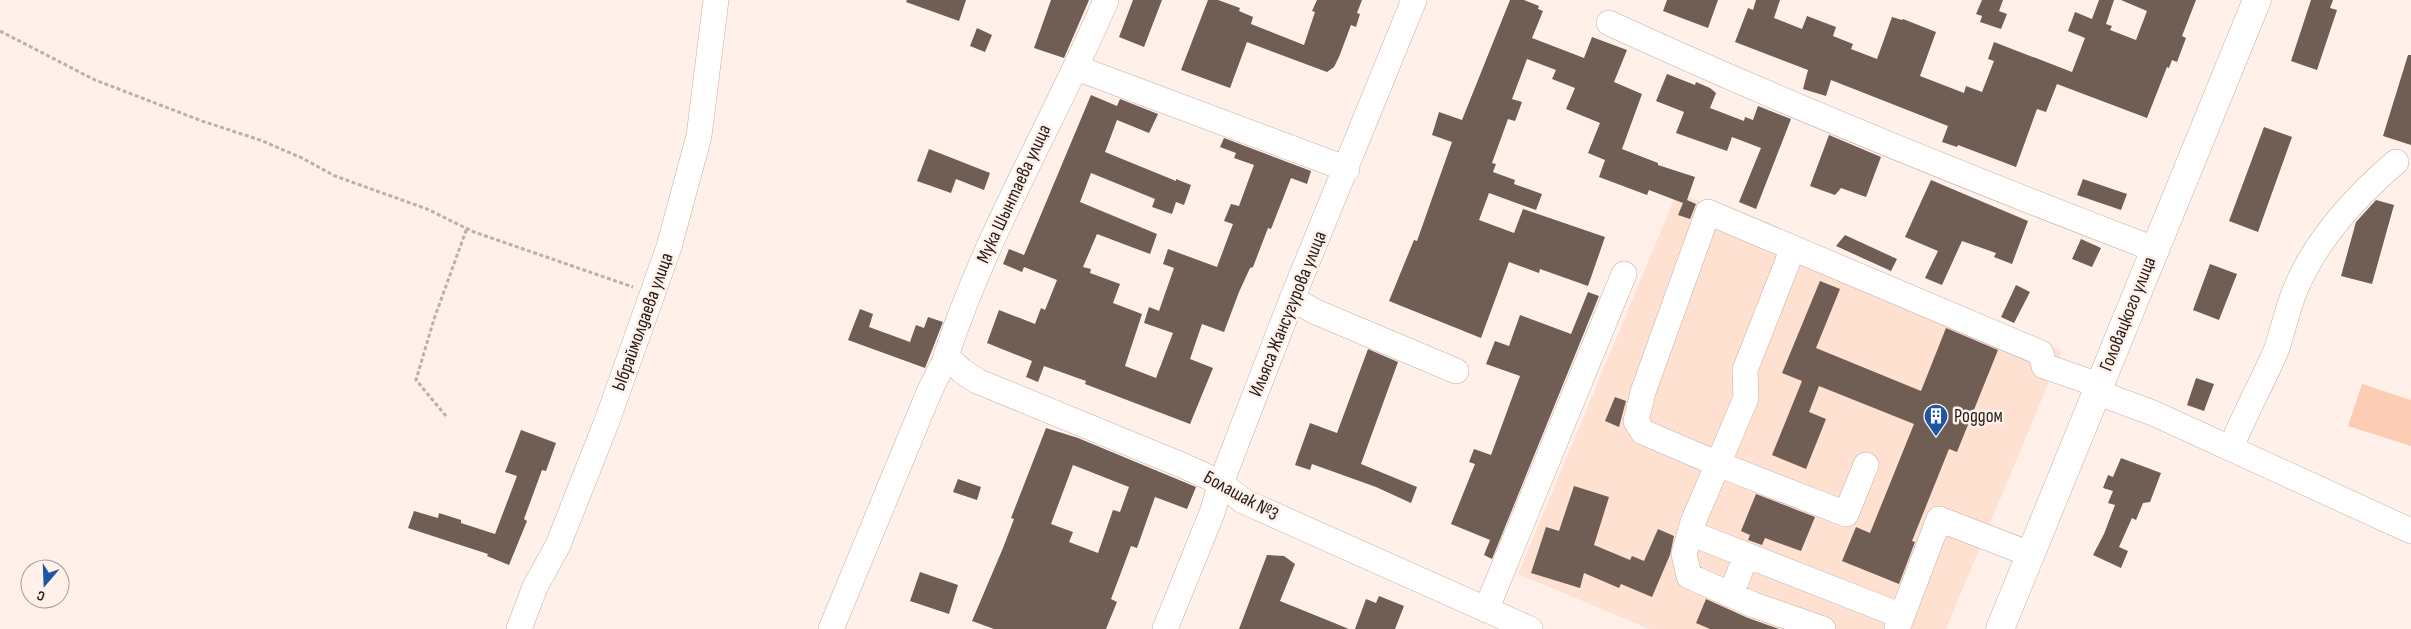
<svg xmlns="http://www.w3.org/2000/svg" width="2411" height="629" font-family="'Sofia Sans Condensed',sans-serif">
<rect width="100%" height="100%" fill="#fff1ea"/>
<path fill="#ffe1d2" d="M1677,192L2062,351L1946,629H1649L1518,574Z"/>
<path fill="#fcccb4" d="M2362,384L2411,400V446L2348,426Z"/>
<path fill="#705d54" fill-rule="evenodd" d="M907,0H966L959,21L906,2Z
M1051,0H1089L1064,58L1034,48Z
M1133,0H1162L1144,47L1119,37Z
M1208,0H1218L1240,8L1239,11L1253,17L1251,24L1304,45L1315,12L1312,11L1317,0H1362L1357,13L1360,14L1356,27L1351,25L1339,57L1334,67L1327,72L1247,42L1230,88L1181,70Z
M1510,0H1524L1539,6L1538,9L1543,11L1532,38L1584,58L1592,37L1627,50L1614,82L1642,94L1622,149L1658,163V165L1695,177L1687,200L1696,204L1690,219L1678,215L1683,203L1649,190L1647,195L1599,177L1605,160L1588,153L1600,123L1566,109L1575,88L1552,79L1556,70L1527,59L1512,99L1522,102L1515,121L1508,119L1492,163L1496,164L1493,172L1515,180L1514,184L1542,194L1536,210L1489,193L1479,220L1514,233L1523,209L1605,237L1588,286L1540,269L1539,273L1509,262L1481,338L1389,301L1414,240L1417,241L1452,142L1432,135L1439,112L1462,120Z
M1667,0H1718L1708,28L1663,11Z
M1756,0H1780L1774,18L1802,29L1807,16L1836,27L1833,36L1853,44L1851,49L1877,59L1892,17L1902,20L1903,19L1936,32L1920,76L1964,93L1966,86L1982,92L1994,61L1988,59L1994,42L2072,72L2085,38L2068,31L2075,12L2092,19L2099,0H2114L2106,24L2112,26L2110,30L2136,40L2147,11L2121,0H2196L2182,36L2186,38L2177,62L2172,60L2169,68L2167,67L2147,118L2057,84L2046,112L2037,109L2016,167L1958,145L1957,147L1942,142L1948,126L1831,80L1826,96L1803,89L1808,70L1735,42L1748,8L1753,10Z
M1982,0H2003L1999,11L2007,14L2001,29L1980,22L1982,16L1976,14Z
M2311,0H2333L2330,8L2337,10L2317,70L2291,61Z
M977,28L992,35L985,52L970,46Z
M2408,55H2411V145L2383,136Z
M1667,74L1695,85L1696,82L1710,88L1716,93L1710,108L1744,121L1745,117L1753,120L1758,106L1791,119L1756,209L1739,202L1761,148L1732,137L1727,151L1676,133L1684,112L1656,101Z
M1091,95L1117,106L1120,99L1158,114L1149,133L1117,120L1105,152L1176,181V179L1191,185L1184,205L1176,202L1172,214L1152,207L1155,199L1091,173L1080,202L1157,234L1150,254L1097,234L1083,267L1091,269L1090,273L1120,284L1113,303L1142,314L1125,366L1156,378L1173,333L1144,323L1149,307L1159,311L1174,268L1163,264L1168,249L1217,267L1233,224L1224,221L1231,204L1239,206L1254,165L1234,158L1236,153L1220,147L1224,138L1311,171L1307,184L1291,178L1271,229L1268,228L1253,267L1250,268L1239,292L1224,332L1202,324L1190,359L1213,368L1190,424L1085,384L1086,381L1044,366L1038,382L1026,377L1032,361L987,343L999,310L1035,324L1041,308L1045,310L1057,280L1024,267L1022,272L1003,264L1009,249L1024,255Z
M2264,127L2292,137L2258,232L2229,221Z
M1829,135L1881,157L1866,197L1841,188L1835,195L1810,186Z
M929,149L990,173L984,190L956,179L951,193L917,181Z
M2083,179L2127,194L2121,210L2077,195Z
M1931,180L2028,221L2012,264L1994,257L1996,253L1962,241L1942,285L1925,278L1938,251L1905,237Z
M2376,200L2394,205L2372,284L2341,276L2356,222Z
M1845,235L1897,259L1891,271L1836,246Z
M2081,239L2101,248L2092,267L2072,259Z
M2210,264L2237,274L2219,320L2193,310Z
M1820,281L1840,289L1816,348L1921,391L1946,328L1998,350L1957,452L1949,449L1912,541L1915,542L1899,584L1842,561L1856,527L1870,533L1914,424L1819,386L1809,412L1826,419L1806,469L1772,455L1802,381L1782,373Z
M2016,285L2030,292L2014,323L2001,317Z
M1588,292L1599,296L1492,559L1484,555L1490,540L1451,524L1475,464L1469,462L1474,449L1491,455L1520,376L1486,364L1495,341L1509,346L1520,315L1571,334Z
M860,309L873,314L869,327L910,342L916,325L924,328L928,317L943,322L925,368L848,340Z
M1368,349L1398,362L1361,464L1417,487L1411,503L1376,487L1312,464L1310,470L1295,465L1310,423L1337,433Z
M2196,378L2214,384L2204,411L2187,405Z
M1615,397L1626,401L1619,427L1605,421Z
M1046,428L1078,438L1196,487L1187,509L1155,497L1137,548L1131,546L1111,599L1117,602L1106,629H994L972,621L1003,548L1014,519L1011,518ZM1073,465L1129,487L1120,512L1113,510L1098,553L1069,542L1073,532L1051,524Z
M521,430L556,443L546,471L542,470L524,519L527,521L509,565L487,556L488,554L408,528L414,511L438,518L439,513L461,520V523L495,534L517,476L505,472Z
M2121,458L2161,473L2150,502L2143,503L2136,520L2132,518L2119,547L2128,551L2121,568L2093,555L2104,534L2115,505L2108,503L2113,491L2103,488L2108,475L2113,477Z
M958,479L981,487L977,500L953,492Z
M1574,486L1609,497L1594,545L1630,560L1632,556L1644,561L1658,529L1674,536L1670,555L1652,597L1621,584L1619,588L1584,573L1580,588L1531,573L1546,527L1559,531Z
M1756,494L1815,517L1801,551L1765,538L1762,545L1748,540L1750,535L1741,531Z
M1267,555L1284,556L1295,564L1280,601L1349,629H1239Z
M920,572L958,585L949,614L910,601Z
M1379,596L1404,606L1395,629H1355L1366,599L1376,603Z
M1706,599L1748,618L1779,629H1710L1696,623Z"/>
<g fill="none" stroke-linecap="round" stroke-linejoin="round">
<defs>
<path id="minor" d="M1106,0C1055,120 987,231 946,356L962,371L977,381L1184,466L1221,483L1243,501L1530,629
M1609,23C1787,105 1971,179 2154,249
M1077,68L1347,169
M1793,248L1745,370L1746,398L1718,464L1846,514L1866,465
M1292,299L1316,312L1456,371
M2096,392L2153,413L2411,531
M2231,448C2244,414 2263,382 2277,348C2283,330 2287,311 2294,293C2314,242 2355,197 2396,162
M1690,533L1902,616
M1731,595L1746,555
M1486,610L1624,274
M519,629L535,587L558,545L607,421L669,247L699,136L716,0
M831,629L930,390L947,356
M1165,629L1212,513L1221,483L1292,299L1414,0
M1823,629L1754,605L1689,576L1684,554L1693,522L1718,464L1643,432L1636,421L1643,392L1708,212L2041,353L2044,366L2099,385
M1897,629L1939,519L2030,554"/>
<path id="major" d="M2000,629L2257,0"/>
</defs>
<use href="#minor" stroke="#c3aea3" stroke-width="26"/>
<use href="#major" stroke="#c3aea3" stroke-width="29"/>
<path stroke="#bcb0aa" stroke-width="3" stroke-dasharray="4 2.5" stroke-linecap="butt" d="M0,31L95,80L202,121L260,140L302,158L335,176L427,209L474,232L633,287
M446,416L416,380L434,319L467,228"/>
<use href="#minor" stroke="#fff" stroke-width="25"/>
<use href="#major" stroke="#fff" stroke-width="28"/>
</g>
<defs>
<symbol id="building-pin" viewBox="-11 -11 22 30"><path d="M0 17L-7.5 6A9.5 9.5 0 1 1 7.5 6Z" fill="#1d55a7" stroke="#fff1ea"/><path d="M-4-6H4V6H1V3H-1V6H-4ZM-2.5-4.3h1.7v1.8h-1.7ZM.8-4.3h1.7v1.8H.8ZM-2.5-1h1.7V.8h-1.7ZM.8-1h1.7V.8H.8Z" fill="#fff"/></symbol>
</defs>
<g fill-rule="evenodd">
<use href="#building-pin" x="1922" y="402" width="28" height="38"/>
</g>
<g text-anchor="middle" dominant-baseline="central" stroke-width="5" stroke-linejoin="round" paint-order="stroke">
<g font-size="19" fill="#241c18" stroke="#fff1ea">
<text transform="translate(1014 194) rotate(-65)">Мука Шынтаева улица</text>
<text transform="translate(1288 314) rotate(-68)">Ильяса Жансугурова улица</text>
<text transform="translate(2128 314) rotate(-68)">Головацкого улица</text>
<text transform="translate(643 322) rotate(-70)">Ыбраймолдаева улица</text>
<text transform="translate(1241 496) rotate(29)">Болашак №3</text>
</g>
<g font-size="19" fill="#241c18" stroke="#fff1ea" text-anchor="start">
<text x="1954" y="416">Роддом</text>
</g>
</g>
<g transform="translate(45 584) rotate(199)"><circle r="24" fill="#fff1ea" stroke="#a79c96"/>
<path d="M0-4L9 19L0 12L-9 19Z" fill="#1d55a7"/>
<text y="-8" font-size="14" font-weight="bold" text-anchor="middle" fill="#241c18">С</text>
</g>
</svg>
